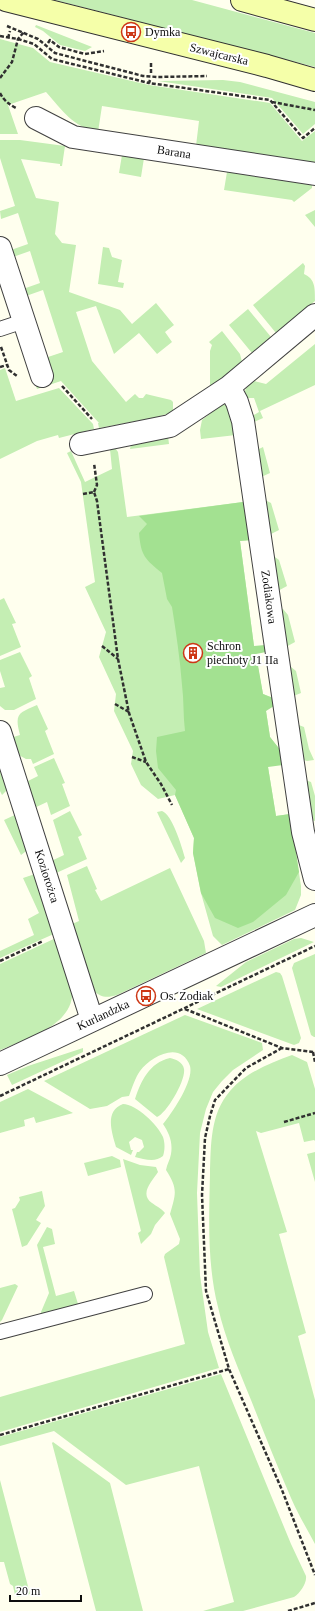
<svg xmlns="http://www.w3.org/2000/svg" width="315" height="1611" font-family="'Times New Roman',serif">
<rect width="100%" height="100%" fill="#ffe"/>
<path fill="#c4eeb3" d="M55,0H192L315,33V67Z
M36,25L92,47L85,51L60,45L43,31L35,27Z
M0,39L33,48L50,62L149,85L270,103L302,141L315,131V165L196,146L199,121L102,106L98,132C72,126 63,111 46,92L8,105L18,134H0Z
M223,80L240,82L315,102V124L303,134L272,98L158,81Z
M0,140H20L65,146L62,166H60V164L21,159L36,198L59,202L55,234L62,243L76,245L69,292L120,310L132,324L156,303L174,325L165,332L172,342L157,354L139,333L114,354L96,306L76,312L92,361L126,402L135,394L139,398H143L146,394L150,395L171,400L173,402V412L157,417L99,428L98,423H99L61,381L37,389L33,378L45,358L63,352L43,290L26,296L23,289L40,283L30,251L13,257L11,250L28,244L18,213L1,219L0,211L15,206L0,158Z
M122,155L144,158L141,177L119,173Z
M227,172L312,185V188L294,202L292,200L224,190Z
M315,210V227L305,215Z
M103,247L109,248L112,257L122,260L118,282L124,283L123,288L98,284Z
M303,263L305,266L304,274C315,279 315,287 315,301L276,333L253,305Z
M248,309L271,337L252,353L229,325Z
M222,331L240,354L242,362L211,387L210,385V351L212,345L209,342Z
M315,344V385L260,411L263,418L252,423L247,419L259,412L254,398H246L244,393L250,380L266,384Z
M5,368L16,401L59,388L93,424L94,429L59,438L58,435L37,441L0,459V370Z
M222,404L231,406L236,435L201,439L200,430L202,420Z
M168,436L169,444L130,449L131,445Z
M263,447L270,473L259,478L257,450Z
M115,448L118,452L127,517L243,502L240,478L241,477L251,540L240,541L254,646L263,694L273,698L266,711L270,737L281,751L268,767L276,816L290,814L301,886V895L295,910L222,945L213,936L201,893L193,853L194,838L175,795L158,799L141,785L131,764L133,751L114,711L116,694L99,657L106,632L85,587L95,582L81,482L67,453L71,451L85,482L112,469L110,449Z
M263,499L271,503L279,530L265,537Z
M271,556L275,557L279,560L287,586L276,592Z
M4,598L16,623L12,624L21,647L0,656V600Z
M283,609L288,615L295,642L284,648L276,612Z
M20,652L32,676L29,678L36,699L14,710H5L0,706V688L5,687L0,671V660Z
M291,667L296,671L301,693L291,697L283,669Z
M37,705L48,729L45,731L54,754L33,764L31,759H26L15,753L10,738L20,735C14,713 19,713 37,705Z
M296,724L304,727L309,749L314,760L307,761L301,759Z
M54,758L65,783L62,784L70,806L51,815L47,802L32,809L24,783L38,776L34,767Z
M0,763L8,789L2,795L0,791Z
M305,780L311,782L315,796V821L309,819Z
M70,811L82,835L78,837L87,859L54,874L49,862L64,855L53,820Z
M162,811C172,814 182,847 185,858L181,863L157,812Z
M19,813L29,849L21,855L4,820Z
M87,866L97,889L95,890L101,901L170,868L204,941L206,953L117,995C107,998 101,998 93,990L70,925L79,921L67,875Z
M38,873L56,933L0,958V951L34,935L28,919L39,913L23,878Z
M58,937C62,950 65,963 68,976C70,981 72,986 72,991C75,1025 24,1040 0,1050V964Z
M301,938L314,942L221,987L216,986L246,962L294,939Z
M315,954V1037H314L311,1035L292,968L294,963Z
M276,972L280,973L282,976L301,1038L299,1043L294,1045L197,1009Z
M185,1015L262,1043L263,1050L233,1070L222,1081L213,1092L206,1109L200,1133L197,1193L200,1275L208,1332L219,1368L0,1432V1397L185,1344L164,1257L165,1254L179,1244L180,1239L170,1214C176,1193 178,1189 166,1170C167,1164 170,1160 171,1154C173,1142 169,1133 163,1124C172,1113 194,1081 190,1066C181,1040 151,1056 140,1071C135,1078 132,1088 129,1096L122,1097L107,1106L90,1109L44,1081Z
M83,1048V1052L12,1085L7,1075L28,1066Z
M292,1055L307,1062L315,1089V1141L314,1140L304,1142L299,1123L261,1133L256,1131L287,1232L279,1234L306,1333L298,1336L315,1400V1544C307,1529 298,1514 291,1498C277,1466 264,1433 251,1400C239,1370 225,1339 218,1307C207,1264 209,1217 210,1174C211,1145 210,1114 230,1091C245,1073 270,1063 292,1055Z
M170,1058C175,1059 183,1062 184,1069C186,1080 167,1113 157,1117L135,1099C141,1081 149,1063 170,1058Z
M28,1089L73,1113L36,1123L34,1117L24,1120L25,1126L0,1133V1102Z
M123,1104C136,1104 158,1125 163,1137C165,1143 165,1150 163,1156C155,1163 144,1159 135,1157L137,1152H139L144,1147L142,1140L135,1137L129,1142L131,1150H133L131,1155L116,1147C112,1133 104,1111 123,1104Z
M315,1152V1182L307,1154Z
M112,1156L120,1160L121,1167L88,1176L84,1163Z
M123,1159L140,1165L156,1167L158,1172C152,1181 139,1194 152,1203C156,1206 161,1208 165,1213L155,1225L151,1234L141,1244L138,1233L141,1231Z
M42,1191L45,1206L36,1220L41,1223L27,1245L22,1247L12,1209L15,1208L20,1200L19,1197Z
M47,1227L52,1229L55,1244L43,1247L56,1296L74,1291L78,1304L62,1308L56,1314L41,1315V1312L49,1293L37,1245Z
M15,1284L18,1286L2,1320L0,1322V1288Z
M221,1374L291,1544L306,1576C307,1583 300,1593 294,1597L243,1611H203L234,1602L199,1466L126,1485L54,1431L0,1446V1437Z
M53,1442L110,1483L143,1611H96L52,1443Z
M0,1480L30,1594L18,1597L15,1595L13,1586L10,1584L4,1562H0Z"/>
<path fill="#a3e191" d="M243,502L245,503L251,540L240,541L254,646L265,645L266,652L256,654L263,694L273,698L274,706L266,711L270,737L281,751L283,765L268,767L276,816L290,814L299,872L286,895L253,922L238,928L215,918L201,893L193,853L194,838L175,795L176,790L158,768L156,751L157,737L185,731C183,716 184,700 182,685C180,659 176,632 172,607L167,599L162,573C145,559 141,556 139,533L147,524L139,516Z"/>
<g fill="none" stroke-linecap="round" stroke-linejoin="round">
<defs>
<path id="lane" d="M0,329L24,321
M0,1332L145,1294"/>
<path id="street" d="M36,118L73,137L315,174
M0,248L42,376
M229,387L237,402L243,421L303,832L315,879
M81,444L170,426L229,387L315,315
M0,732L92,1020
M0,1064L315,915"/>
<path id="secondary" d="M6,0L267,66L315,80
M242,0L315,20"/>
</defs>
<use href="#lane" stroke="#414141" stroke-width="16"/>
<use href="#street" stroke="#414141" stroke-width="24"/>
<use href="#secondary" stroke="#303030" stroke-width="24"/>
<path stroke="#303030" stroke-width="2.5" stroke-dasharray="4 2" stroke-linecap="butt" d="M7,26L38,39L55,53L143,76L158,77L207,76
M0,36L18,39L34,44L52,59L149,83
M8,38L10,31
M48,43L50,40L59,47L85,54L104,51
M151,73V63
M0,78L12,62L18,39L24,32
M150,80L149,83L270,100L303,138L315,128
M0,93C4,101 9,104 16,108
M272,102L315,110
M1,347L9,370L17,376
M0,367L7,365
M62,386L92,419
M94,492L97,485L94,463
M83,494L94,492L97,501L118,659L129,713L146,762L161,784L172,805
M102,646L118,659
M115,704L129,712
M132,757L146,762
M0,961L43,941
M185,1009L282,1048L313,1052L315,1051
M282,1048L246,1068L215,1100L210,1116L205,1138L202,1195L206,1291L229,1369L282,1490L315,1575
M313,1052L315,1062
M0,1096L315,946
M284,1122L315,1113
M0,1435L229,1369
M288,1611L315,1603"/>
<use href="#lane" stroke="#fff" stroke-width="14"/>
<use href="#street" stroke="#fff" stroke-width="22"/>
<use href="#secondary" stroke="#f5ffa9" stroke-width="22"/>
</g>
<defs>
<symbol id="bus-ring" viewBox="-11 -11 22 22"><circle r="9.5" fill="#fff" stroke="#cd3716" stroke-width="1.5"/><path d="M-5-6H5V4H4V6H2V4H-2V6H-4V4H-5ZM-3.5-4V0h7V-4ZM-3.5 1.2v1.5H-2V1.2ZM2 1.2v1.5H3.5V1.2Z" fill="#cd3716"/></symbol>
<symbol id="building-ring" viewBox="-11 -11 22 22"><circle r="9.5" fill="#fff" stroke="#cd3716" stroke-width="1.5"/><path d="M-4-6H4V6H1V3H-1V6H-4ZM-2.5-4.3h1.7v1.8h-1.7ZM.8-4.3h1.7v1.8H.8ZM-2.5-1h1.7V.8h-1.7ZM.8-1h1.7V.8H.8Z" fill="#cd3716"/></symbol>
</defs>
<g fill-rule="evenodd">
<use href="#bus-ring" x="120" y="21" width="22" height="22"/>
<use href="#building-ring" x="182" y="642" width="22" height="22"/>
<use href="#bus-ring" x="135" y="985" width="22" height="22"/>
</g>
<g text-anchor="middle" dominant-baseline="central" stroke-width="4" stroke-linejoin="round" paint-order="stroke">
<g font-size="12" fill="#0e0e0e" stroke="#fff" text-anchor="start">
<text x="145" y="32">Dymka</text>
<text x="207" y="646">Schron<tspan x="207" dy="14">piechoty J1 IIa</tspan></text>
<text x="160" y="996">Os. Zodiak</text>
</g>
<g font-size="12" fill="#0e0e0e" stroke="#fff">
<text transform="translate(219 54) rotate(14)">Szwajcarska</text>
<text transform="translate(174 152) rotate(9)">Barana</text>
<text transform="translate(269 597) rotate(82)">Zodiakowa</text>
<text transform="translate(47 876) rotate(72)">Koziorożca</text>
<text transform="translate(103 1015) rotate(-25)">Kurlandzka</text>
</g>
</g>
<path d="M10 1595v6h71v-6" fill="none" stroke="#0e0e0e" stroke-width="2"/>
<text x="16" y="1595" font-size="12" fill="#0e0e0e" stroke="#ffffff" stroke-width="3" paint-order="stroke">20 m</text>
</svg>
